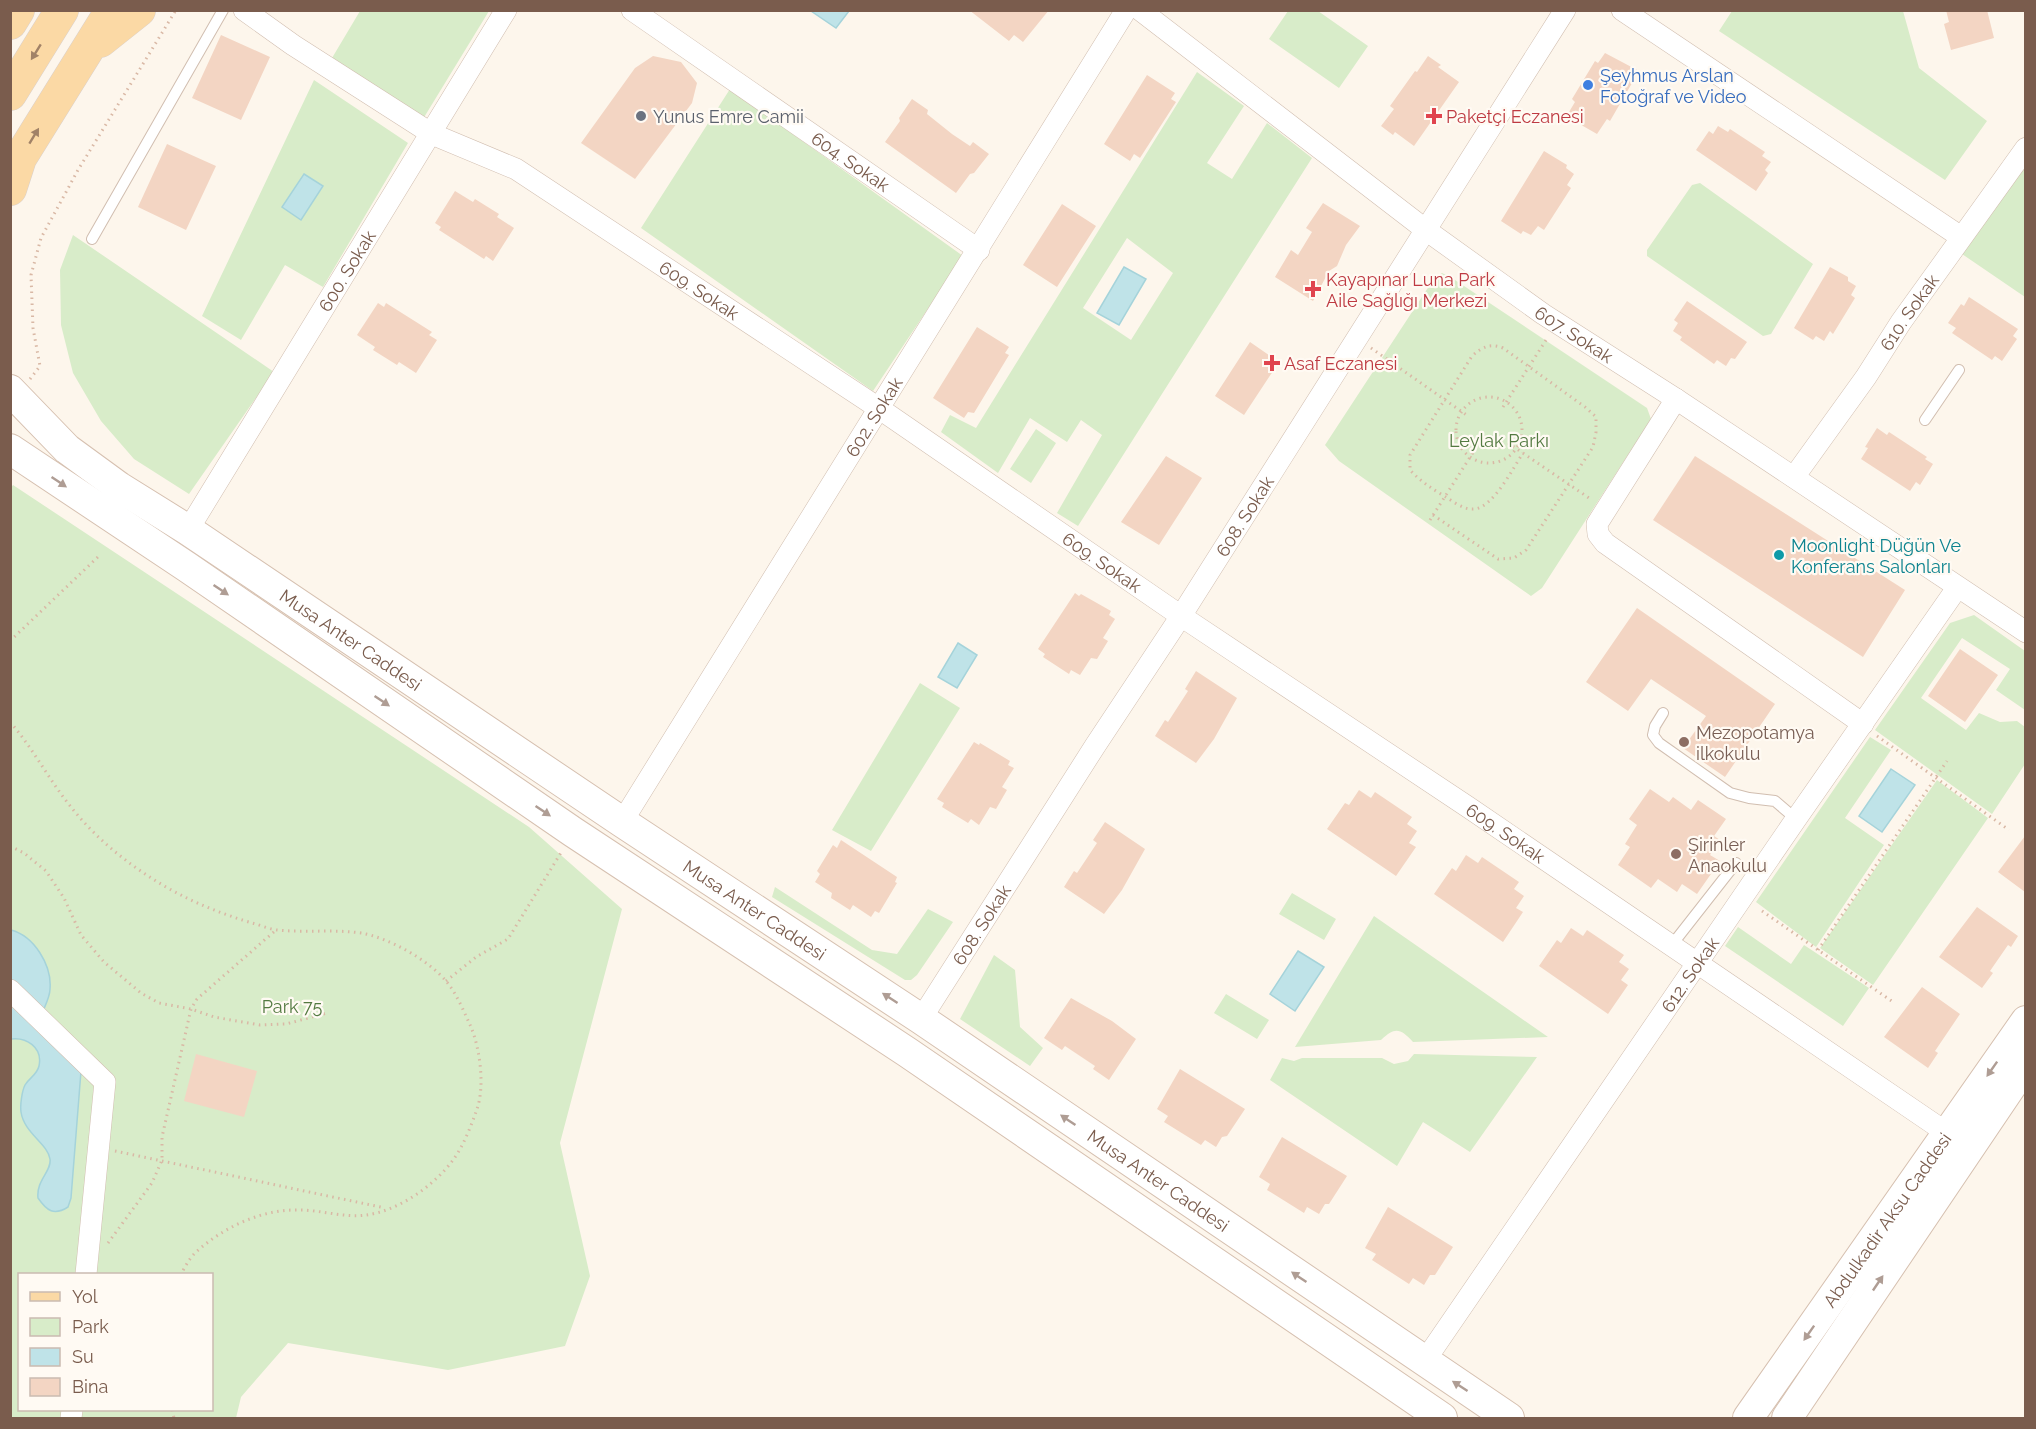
<svg xmlns="http://www.w3.org/2000/svg" width="2036" height="1429" font-family="Raleway,sans-serif">
<rect width="100%" height="100%" fill="#fdf6ec"/>
<path fill="#d8ecc9" fill-rule="evenodd" d="M360,11H489L423,119L332,58Z
M1288,11H1318L1368,46L1339,88L1269,39Z
M1732,11H1903L1919,68L1987,121L1945,180L1719,31Z
M1197,72L1244,106L1207,163L1232,179L1267,123L1312,158L1078,526L1057,513L1102,435L1081,420L1067,442L1030,418L998,473L941,432L950,415L976,428ZM1127,238L1173,273L1131,340L1083,308Z
M314,80L408,143L323,287L285,265L241,340L202,316Z
M730,89L963,256L873,391L641,228Z
M2025,165V297L1962,254Z
M1700,183L1813,264L1771,334L1763,336L1647,256V250L1692,185Z
M73,235L274,372L189,494L134,459L101,421L73,373L61,325L60,270Z
M1442,273L1452,278L1647,408L1651,419L1542,588L1531,596L1339,461L1325,445L1433,280Z
M1036,429L1056,443L1031,483L1010,469Z
M13,485L529,827L622,909L560,1143L590,1276L565,1346L448,1370L288,1343L241,1397L236,1418H11L10,489ZM20,1274H212V1410H20Z
M1974,615L2025,651V710L1996,690L2010,669L1962,638L1921,698L1966,730L1979,713L2000,722L2017,721L2025,727V764L1992,814L1875,730L1950,623Z
M920,683L960,708L871,851L832,830Z
M1870,737L1891,750L1845,818L1884,845L1816,947L1756,902Z
M1937,780L1988,818L1873,985L1820,948Z
M775,887L872,950L897,954L928,909L953,922L917,975L911,980H905L772,897Z
M1292,893L1336,919L1324,940L1279,914Z
M1374,916L1548,1037L1413,1042C1400,1028 1395,1027 1381,1040L1295,1047Z
M1738,927L1791,964L1804,945L1869,988L1843,1026L1725,946Z
M994,955L1015,970L1020,1027L1043,1048L1030,1066L960,1019Z
M1226,994L1269,1020L1257,1039L1214,1013Z
M1414,1054L1537,1057L1470,1152L1423,1122L1397,1166L1270,1080L1282,1058L1294,1061L1302,1058H1382L1394,1064L1408,1061Z"/>
<path fill="#bfe3e8" stroke="#a5d3da" stroke-width="1.5" d="M811,11H849L836,28Z
M304,174L323,186L301,220L282,207Z
M1124,267L1146,279L1119,325L1097,313Z
M958,643L977,655L957,688L938,677Z
M1891,769L1915,785L1882,832L1859,816Z
M11,930C34,936 52,965 50,989C50,996 46,1004 43,1011L11,979Z
M1298,951L1324,967L1295,1011L1270,994Z
M10,1000L81,1071L71,1198L68,1207C54,1216 47,1211 38,1198C36,1180 52,1171 50,1159C48,1144 24,1133 21,1112C20,1105 22,1091 25,1085C29,1078 37,1075 39,1066C43,1047 26,1037 11,1039Z"/>
<path fill="#f3d5c3" d="M969,10H1049L1023,42L1014,35L1009,41Z
M1946,10H1987L1994,38L1951,50L1944,24L1949,22Z
M221,35L270,57L241,120L192,98Z
M1605,53L1639,71L1610,121L1607,119L1597,134L1576,122L1579,118L1569,112L1575,102L1572,99L1595,61L1598,63Z
M653,56L681,62L697,83L692,103L635,179L581,143L635,68Z
M1428,56L1441,65L1438,67L1459,82L1414,146L1395,132L1393,135L1381,126L1394,109L1390,106L1415,71L1417,72Z
M1147,75L1175,93L1171,99L1176,102L1140,158L1134,154L1130,161L1104,144Z
M912,99L928,110L927,114L952,134L970,146L973,142L989,154L974,173L970,174L956,193L885,142L900,121L899,118Z
M1718,126L1728,132L1730,129L1765,152L1762,156L1771,162L1765,170L1768,173L1756,191L1696,150L1709,131L1713,134Z
M167,144L216,166L186,230L138,207Z
M1544,151L1567,165L1566,168L1574,174L1567,185L1571,188L1544,230L1538,226L1531,235L1523,231L1521,234L1501,221Z
M455,191L473,202L475,199L499,214L497,217L514,228L493,261L486,256L484,259L439,230L441,227L435,223Z
M1323,203L1360,226L1346,245L1337,266L1329,271L1313,301L1275,277L1291,250L1298,255L1312,232L1306,228Z
M1062,204L1096,226L1057,287L1023,265Z
M1830,267L1848,277V281L1856,286L1851,295L1855,298L1833,334L1830,331L1824,341L1816,336L1813,340L1794,328Z
M1969,297L2018,329L2013,336L2017,339L2002,361L1995,356L1992,360L1952,333L1956,328L1948,323L1961,304L1964,306Z
M1687,301L1747,342L1735,359L1731,358L1726,366L1717,360L1714,364L1680,340L1682,337L1673,331L1678,323L1674,320Z
M378,303L384,307L386,303L432,332L429,335L437,340L416,373L399,362L397,365L373,350L375,347L357,335Z
M977,327L1009,347L1005,353L1009,355L974,413L968,412L964,418L933,398Z
M1250,342L1279,362L1244,415L1215,396Z
M1877,428L1887,435L1889,432L1927,457L1925,459L1933,464L1920,485L1916,482L1910,491L1861,459L1868,448L1865,447Z
M1166,456L1202,478L1159,545L1121,522Z
M1695,456L1905,590L1863,657L1653,520Z
M1075,593L1079,596L1081,594L1111,611L1109,615L1115,619L1103,638L1108,641L1097,659L1091,658L1080,675L1071,670L1069,674L1043,657L1045,654L1038,649Z
M1637,608L1775,704L1725,777L1683,748L1706,716L1651,679L1628,711L1586,682Z
M1960,649L1998,675L1965,722L1928,696Z
M1196,671L1237,698L1214,739L1196,763L1155,736L1165,720L1168,722L1188,691L1185,689Z
M974,742L979,745L980,743L1010,761L1008,765L1014,768L1002,787L1007,790L996,809L990,807L979,825L971,819L968,823L942,807L944,803L937,799Z
M1650,789L1669,802L1673,797L1691,810L1698,800L1726,819L1714,836L1720,840L1710,855L1720,861L1697,894L1682,884L1677,892L1658,879L1651,888L1618,865L1630,847L1625,844L1637,825L1629,819Z
M1359,790L1371,798L1375,792L1412,817L1407,824L1417,831L1409,843L1416,847L1396,876L1327,829L1345,803L1349,805Z
M1105,822L1145,849L1122,890L1104,914L1064,887L1074,871L1077,873L1097,843L1093,840Z
M2025,836V892L1998,872Z
M841,840L897,877L895,882L897,883L879,913L875,911L871,917L853,905L850,910L831,898L832,893L815,882L820,874L817,871L833,845L837,848Z
M1466,855L1478,863L1482,857L1519,882L1514,889L1524,896L1516,908L1523,912L1503,942L1434,894L1452,868L1456,871Z
M1977,907L2018,936L2011,947L2008,945L1990,971L1993,973L1982,988L1939,957Z
M1571,928L1583,936L1587,930L1624,955L1619,962L1629,969L1621,980L1628,985L1608,1014L1539,966L1557,940L1561,943Z
M1922,987L1960,1014L1935,1051L1938,1053L1928,1068L1884,1037Z
M1071,998L1112,1021L1136,1039L1109,1080L1093,1069L1095,1066L1065,1046L1062,1050L1044,1038Z
M196,1054L257,1071L244,1117L184,1101Z
M1180,1069L1245,1109L1227,1136L1222,1137L1216,1147L1205,1140L1201,1145L1164,1122L1168,1116L1157,1109Z
M1282,1137L1347,1176L1329,1204H1325L1319,1214L1307,1207L1304,1213L1267,1190L1270,1184L1259,1177Z
M1388,1207L1453,1247L1435,1275H1430L1424,1285L1413,1278L1409,1284L1372,1260L1376,1254L1365,1248Z"/>
<g fill="none" stroke-linecap="round" stroke-linejoin="round">
<defs>
<path id="lane" d="M92,239L223,10
M1925,420L1959,370
M1663,713L1655,726L1653,735L1659,743L1730,793L1749,798L1775,801L1796,819
M1671,946L1736,863"/>
<g id="street">
<path id="s1" d="M244,10L293,45L432,134L516,169L880,409L1181,616L1468,807L1947,1133"/>
<path id="s2" d="M632,10L979,250"/>
<path id="s3" d="M1140,10L1426,230L1543,314L1676,399L2026,632"/>
<path d="M1622,10L1961,237"/>
<path d="M1676,399L1597,524L1598,534L1605,543L1863,724"/>
<path id="s4" d="M1794,477L1866,377L1901,322L2026,148"/>
<path id="s5" d="M188,530L506,10"/>
<path id="s6" d="M622,822L1126,10"/>
<path d="M10,990L105,1082L86,1274"/>
<path id="s7" d="M921,1019L1095,746L1181,616L1565,10"/>
<path id="s8" d="M1424,1362L1796,819L1957,588"/>
<path d="M71,1418L72,1410"/>
</g>
<g id="secondary">
<path id="s9" d="M10,390L67,449L119,487L188,530L622,822L921,1019L1509,1418"/>
<path d="M10,449L187,567L573,832L907,1052L1442,1418"/>
<path id="s10" d="M1748,1418L2026,1021"/>
<path d="M1787,1418L2026,1064"/>
</g>
<path id="primary" d="M10,23L18,10
M100,41L139,10
M10,94L62,10
M10,189L20,158L112,10"/>
</defs>
<use href="#lane" stroke="#d1beb0" stroke-width="12"/>
<use href="#street" stroke="#d1beb0" stroke-width="22"/>
<use href="#secondary" stroke="#d6c0b0" stroke-width="32"/>
<use href="#primary" stroke="#dad1cd" stroke-width="34"/>
<path stroke="#d9b8a5" stroke-width="3" stroke-dasharray="1.5 4.5" stroke-linecap="butt" d="M1371,348L1468,416
M30,379L40,366L33,328L31,275L41,238L78,170L176,10
M1456 430a33 33 0 1 1 66 0a33 33 0 1 1-66 0Z
M1503,407L1548,337
M1508,443L1592,500
M1433,515L1498,559L1514,558L1526,550L1593,447L1596,432V417L1585,407L1503,348C1490,343 1482,347 1472,356L1410,455V470C1420,481 1431,488 1444,496C1453,501 1463,510 1474,509C1493,508 1513,468 1523,453
M1430,520L1474,451
M10,641L101,554
M10,722C33,748 49,780 71,807C97,840 130,866 166,887C194,903 222,914 252,923C260,925 269,929 277,930C305,933 333,929 361,933C389,938 427,959 446,981C457,994 464,1012 471,1027C480,1049 485,1086 477,1109C471,1126 464,1145 453,1160C434,1186 398,1211 366,1215C344,1218 321,1210 299,1210C261,1209 222,1228 195,1253C189,1259 185,1267 181,1274
M1877,736L2009,830
M10,846L24,853L46,871L64,898L81,935L104,962L141,993L159,1003L191,1009L214,1017L260,1025L286,1024L327,1013
M1762,911L1893,1002
M1818,950L1947,761
M446,981L476,957L508,939L562,851
M115,1151L385,1208
M108,1243L152,1183L162,1160V1137L191,1009L197,999L276,930
M172,1410L174,1418"/>
<use href="#lane" stroke="#fff" stroke-width="10"/>
<use href="#street" stroke="#fff" stroke-width="21"/>
<use href="#secondary" stroke="#fff" stroke-width="30"/>
<use href="#primary" stroke="#fbd9a5" stroke-width="33"/>
</g>
<defs><path id="oneway-solid" d="M-6-.8H1V-3.2L6.5 0L1 3.2V.8H-6Z" transform="scale(1.5)"/></defs>
<g fill="#a18267">
<use href="#oneway-solid" transform="translate(36 52) rotate(122)"/>
<use href="#oneway-solid" transform="translate(34 136) rotate(-59)"/>
</g>
<g fill="#af9d94">
<use href="#oneway-solid" transform="translate(59 482) rotate(34)"/>
<use href="#oneway-solid" transform="translate(221 590) rotate(34)"/>
<use href="#oneway-solid" transform="translate(382 701) rotate(34)"/>
<use href="#oneway-solid" transform="translate(543 811) rotate(34)"/>
<use href="#oneway-solid" transform="translate(890 998) rotate(-147)"/>
<use href="#oneway-solid" transform="translate(1992 1069) rotate(125)"/>
<use href="#oneway-solid" transform="translate(1068 1120) rotate(-146)"/>
<use href="#oneway-solid" transform="translate(1299 1277) rotate(-146)"/>
<use href="#oneway-solid" transform="translate(1878 1283) rotate(-56)"/>
<use href="#oneway-solid" transform="translate(1809 1333) rotate(125)"/>
<use href="#oneway-solid" transform="translate(1460 1386) rotate(-147)"/>
</g>
<circle fill="#3f7fe0" stroke="#fffaf3" stroke-width="2" cx="1588" cy="85" r="6"/>
<circle fill="#6b7280" stroke="#fffaf3" stroke-width="2" cx="641" cy="116" r="6"/>
<g fill="#e0444e" stroke="#fffaf3" stroke-width="2">
<path d="M1431 107h6v6h6v6h-6v6h-6v-6h-6v-6h6z"/>
<path d="M1310 280h6v6h6v6h-6v6h-6v-6h-6v-6h6z"/>
<path d="M1269 354h6v6h6v6h-6v6h-6v-6h-6v-6h6z"/>
</g>
<circle fill="#0f9aa8" stroke="#fffaf3" stroke-width="2" cx="1779" cy="555" r="6"/>
<g fill="#8d6e63" stroke="#fffaf3" stroke-width="2">
<circle cx="1684" cy="742" r="6"/>
<circle cx="1676" cy="854" r="6"/>
</g>
<g text-anchor="middle" dominant-baseline="central" stroke-width="4.5" stroke-linejoin="round" paint-order="stroke">
<g font-size="18" fill="#366cbe" stroke="#fffaf3" text-anchor="start">
<text x="1600" y="75">Şeyhmus Arslan<tspan x="1600" dy="21">Fotoğraf ve Video</tspan></text>
</g>
<g font-size="18" fill="#5b616d" stroke="#fffaf3" text-anchor="start">
<text x="653" y="116">Yunus Emre Camii</text>
</g>
<g font-size="18" fill="#be3a42" stroke="#fffaf3" text-anchor="start">
<text x="1446" y="116">Paketçi Eczanesi</text>
<text x="1326" y="279">Kayapınar Luna Park<tspan x="1326" dy="21">Aile Sağlığı Merkezi</tspan></text>
<text x="1284" y="363">Asaf Eczanesi</text>
</g>
<g font-size="18" fill="#7a5c4d" stroke="#fffaf3">
<text stroke="none"><textPath href="#s2" startOffset="266">604. Sokak</textPath></text>
<text stroke="none"><textPath href="#s5" startOffset="304">600. Sokak</textPath></text>
<text stroke="none"><textPath href="#s1" startOffset="536">609. Sokak</textPath></text>
<text stroke="none"><textPath href="#s4" startOffset="201">610. Sokak</textPath></text>
<text stroke="none"><textPath href="#s3" startOffset="542">607. Sokak</textPath></text>
<text stroke="none"><textPath href="#s6" startOffset="477">602. Sokak</textPath></text>
<text stroke="none"><textPath href="#s7" startOffset="598">608. Sokak</textPath></text>
<text stroke="none"><textPath href="#s1" startOffset="1022">609. Sokak</textPath></text>
<text stroke="none"><textPath href="#s9" startOffset="424">Musa Anter Caddesi</textPath></text>
<text stroke="none"><textPath href="#s1" startOffset="1508">609. Sokak</textPath></text>
<text stroke="none"><textPath href="#s9" startOffset="910">Musa Anter Caddesi</textPath></text>
<text stroke="none"><textPath href="#s7" startOffset="112">608. Sokak</textPath></text>
<text stroke="none"><textPath href="#s8" startOffset="470">612. Sokak</textPath></text>
<text stroke="none"><textPath href="#s9" startOffset="1396">Musa Anter Caddesi</textPath></text>
<text stroke="none"><textPath href="#s10" startOffset="242">Abdulkadir Aksu Caddesi</textPath></text>
</g>
<g font-size="18" fill="#537a41" stroke="#fffaf3">
<text x="1499" y="440">Leylak Parkı</text>
<text x="292" y="1006">Park 75</text>
</g>
<g font-size="18" fill="#0d838f" stroke="#fffaf3" text-anchor="start">
<text x="1791" y="545">Moonlight Düğün Ve<tspan x="1791" dy="21">Konferans Salonları</tspan></text>
</g>
<g font-size="18" fill="#785e54" stroke="#fffaf3" text-anchor="start">
<text x="1696" y="732">Mezopotamya<tspan x="1696" dy="21">ilkokulu</tspan></text>
<text x="1688" y="844">Şirinler<tspan x="1688" dy="21">Anaokulu</tspan></text>
</g>
</g>
<rect width="2036" height="1429" fill="none" stroke="#7a5c4d" stroke-width="24"/>
<rect x="18" y="1273" width="195" height="138" fill="#fffaf3" stroke="#cabbb1" stroke-width="1.5"/>
<rect x="30" y="1292" width="30" height="9" fill="#fbd9a5" stroke="#cabbb1" stroke-width="1.5"/>
<text x="72" y="1303" font-size="18" fill="#7a5c4d">Yol</text>
<rect x="30" y="1318" width="30" height="18" fill="#d8ecc9" stroke="#cabbb1" stroke-width="1.5"/>
<text x="72" y="1333" font-size="18" fill="#7a5c4d">Park</text>
<rect x="30" y="1348" width="30" height="18" fill="#bfe3e8" stroke="#cabbb1" stroke-width="1.5"/>
<text x="72" y="1363" font-size="18" fill="#7a5c4d">Su</text>
<rect x="30" y="1378" width="30" height="18" fill="#f3d5c3" stroke="#cabbb1" stroke-width="1.5"/>
<text x="72" y="1393" font-size="18" fill="#7a5c4d">Bina</text>
</svg>
